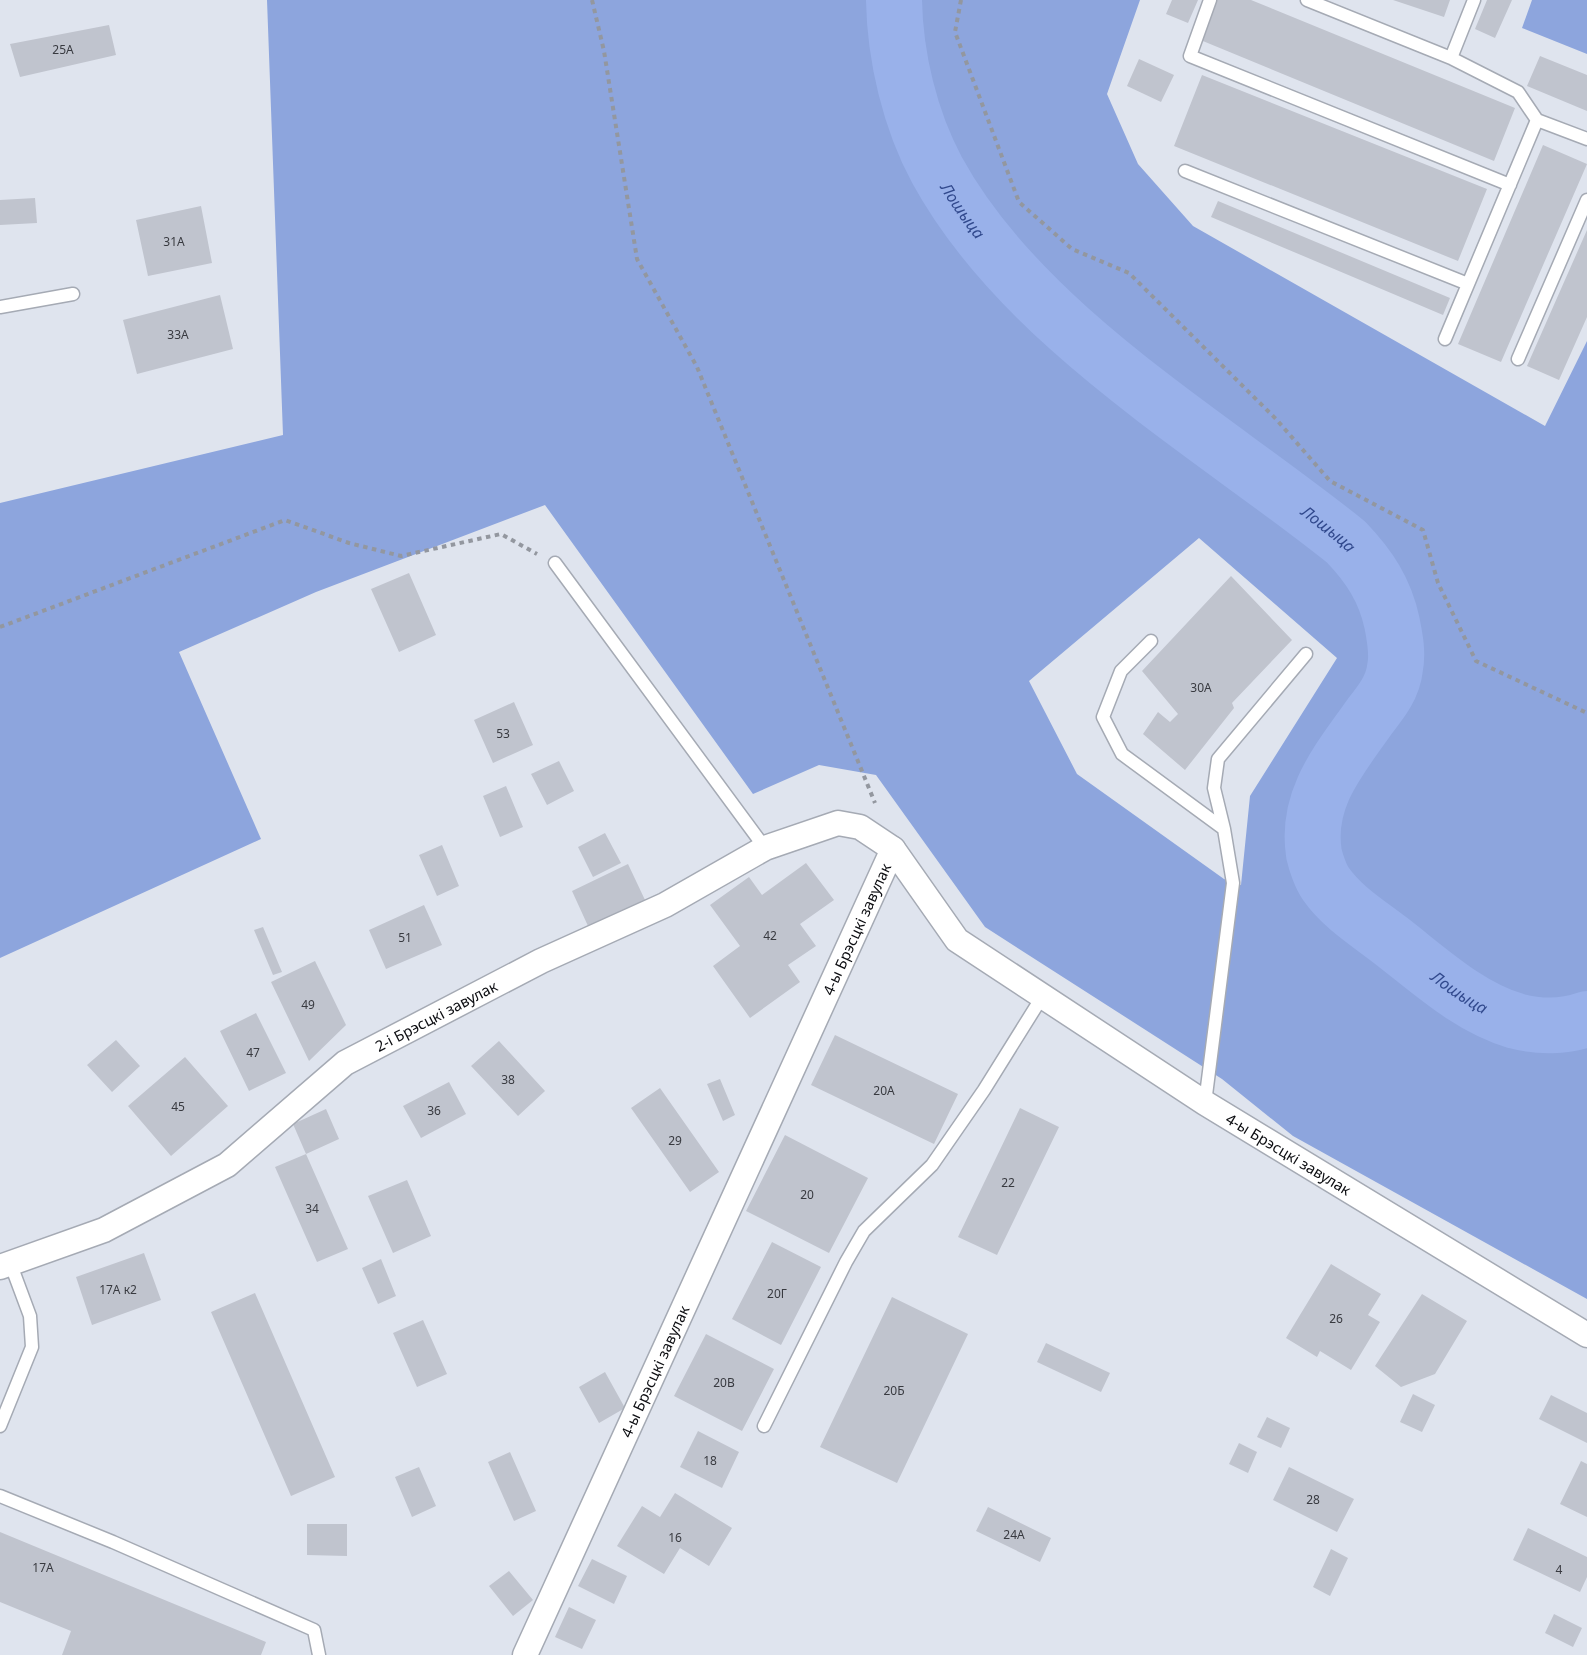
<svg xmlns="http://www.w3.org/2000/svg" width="1587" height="1655" font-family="'Noto Sans',sans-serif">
<rect width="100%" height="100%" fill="#dfe4ee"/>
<path fill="#8da5dd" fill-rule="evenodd" d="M267,0H1140L1107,94L1138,164L1193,226L1545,426L1587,341V1299L1293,1136L1222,1079L985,927L876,775L819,765L753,794L545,505L316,592L179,652L261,839L0,958V503L283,435ZM1199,538L1337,658L1250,796L1241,885L1224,879L1077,774L1029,681Z
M1532,0H1587V54L1522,28Z"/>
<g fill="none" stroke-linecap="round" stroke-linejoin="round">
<path stroke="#99b1ea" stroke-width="56" id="s1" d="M894,0C895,57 910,120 937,170C1022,326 1210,433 1346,542C1369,566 1385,590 1392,623C1395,638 1398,653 1395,668C1393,687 1381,702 1370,716C1340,759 1305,798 1314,854C1316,863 1321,877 1326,884C1342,907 1368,923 1390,940C1429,970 1468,1007 1516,1021C1539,1027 1565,1027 1587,1019"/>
</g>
<path fill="#c0c4ce" d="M1172,0H1198L1188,23L1166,14Z
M1214,0H1251L1515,108L1494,161L1198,39Z
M1393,0H1450L1444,17Z
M1487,0H1512L1495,38L1475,29Z
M109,25L116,55L20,77L10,44Z
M1540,56L1587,75V111L1527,86Z
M1139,59L1174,75L1161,102L1127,86Z
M1202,75L1487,189L1458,261L1174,146Z
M1543,145L1587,164L1501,362L1458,344Z
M35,198L37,223L0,225V200Z
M1218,201L1450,298L1443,315L1211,217Z
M201,206L212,263L148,276L136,220Z
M1587,230V317L1559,380L1527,366Z
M220,295L233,349L137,374L123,320Z
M409,573L436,635L399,652L371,589Z
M1231,576L1292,640L1232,703L1234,708L1185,770L1143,734L1158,712L1170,722L1178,714L1142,671Z
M514,702L533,745L493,763L474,720Z
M559,761L574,791L547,805L531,774Z
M506,786L523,827L500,837L483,796Z
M605,833L621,863L593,877L578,847Z
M442,845L459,886L437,896L419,855Z
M806,863L834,900L800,924L816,946L788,965L800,982L750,1018L713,966L740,946L710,905L749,877L762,895Z
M628,864L645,900L588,926L572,891Z
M424,905L442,945L386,969L369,930Z
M263,927L282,972L273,975L254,930Z
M315,961L346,1025L309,1061L271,982Z
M256,1013L286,1073L249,1091L220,1031Z
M835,1035L958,1094L934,1144L811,1085Z
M116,1040L140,1066L112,1092L87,1065Z
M499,1041L545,1091L518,1116L471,1066Z
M185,1057L228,1106L171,1156L128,1106Z
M720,1079L735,1115L723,1121L707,1084Z
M449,1082L466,1114L421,1138L403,1106Z
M660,1088L719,1172L690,1192L631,1108Z
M1020,1108L1059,1127L997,1255L958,1237Z
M326,1109L339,1139L306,1154L293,1124Z
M785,1135L868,1178L829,1253L746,1211Z
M306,1154L348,1249L317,1262L275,1167Z
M407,1180L431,1236L393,1253L368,1196Z
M772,1242L821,1267L781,1345L732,1319Z
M144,1253L161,1300L92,1325L76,1277Z
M381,1259L396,1296L378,1304L362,1268Z
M1331,1264L1381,1294L1368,1315L1380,1322L1351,1370L1320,1351L1317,1357L1286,1338Z
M255,1293L335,1477L291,1496L211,1312Z
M1422,1294L1467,1321L1435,1374L1401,1387L1375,1366Z
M892,1297L968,1334L897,1483L820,1447Z
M423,1320L447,1374L417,1387L393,1333Z
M706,1334L774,1369L742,1431L674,1396Z
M1046,1343L1110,1373L1101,1392L1037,1362Z
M605,1372L625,1408L599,1423L579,1387Z
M1413,1394L1435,1405L1422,1432L1400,1422Z
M1551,1395L1587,1413V1443L1539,1419Z
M1267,1417L1290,1428L1281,1448L1257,1437Z
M698,1431L739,1452L722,1488L680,1467Z
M1239,1443L1257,1452L1248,1473L1229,1464Z
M510,1452L536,1511L514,1521L488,1462Z
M1581,1461L1587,1464V1517L1560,1504Z
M419,1467L436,1506L412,1517L395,1477Z
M1289,1467L1354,1499L1337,1532L1273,1500Z
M675,1493L732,1528L709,1566L680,1548L664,1574L617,1546L642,1506L660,1517Z
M988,1507L1051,1538L1040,1562L976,1531Z
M307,1524H347V1556L307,1555Z
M1528,1528L1587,1557V1577L1580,1592L1513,1560Z
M0,1532L266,1642L261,1655H62L71,1631L0,1602Z
M1331,1549L1348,1558L1330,1596L1313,1587Z
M592,1559L627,1576L614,1604L578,1586Z
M509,1571L533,1600L513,1616L489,1586Z
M569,1607L596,1620L582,1649L555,1637Z
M1554,1614L1582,1628L1573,1647L1545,1633Z"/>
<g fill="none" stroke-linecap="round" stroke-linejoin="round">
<defs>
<path id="service" d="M1210,0L1190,56L1510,185
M1307,0L1451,58L1474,0
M1451,58L1518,92L1537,120
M1185,171L1468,284
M0,307L73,294
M1445,339L1537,120L1587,139
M1518,359L1587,200
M555,563L765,848
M1151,641L1121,671L1103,717L1122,754L1224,829
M1205,1103L1233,883L1224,829L1214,788L1218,759L1306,654
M0,1426L32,1347L30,1316L11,1265
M764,1426L846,1262L864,1231L932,1165L984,1090L1042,997
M0,1496L113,1542L314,1630L319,1655"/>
<g id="minor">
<path id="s2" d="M0,1267L104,1230L227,1165L345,1063L541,961L665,905L765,848L838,823L860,827L893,849"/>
<path id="s3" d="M525,1655L893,849L957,940L1205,1103L1587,1335"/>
</g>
</defs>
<use href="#service" stroke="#a5aab4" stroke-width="15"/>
<use href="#minor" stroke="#a5aab4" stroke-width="27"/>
<path stroke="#93979f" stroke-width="4" stroke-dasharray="4.5 4.5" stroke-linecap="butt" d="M592,0L604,51L637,259L697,367L875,803
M961,0L955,32L1019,202L1072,249L1129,273L1276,419L1330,481L1423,530L1438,583L1476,661L1587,713
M0,627L285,520L349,543L401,556L501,534L537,554"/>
<use href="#service" stroke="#fff" stroke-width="12"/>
<use href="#minor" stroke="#fff" stroke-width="24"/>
</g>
<g text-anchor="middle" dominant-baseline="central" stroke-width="4.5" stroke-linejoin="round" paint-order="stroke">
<g font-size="12" fill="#383a40">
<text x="63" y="49">25А</text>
<text x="174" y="241">31А</text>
<text x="178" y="334">33А</text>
<text x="1201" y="687">30А</text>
<text x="503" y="733">53</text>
<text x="770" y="935">42</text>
<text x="405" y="937">51</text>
<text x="308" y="1004">49</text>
<text x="253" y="1052">47</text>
<text x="508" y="1079">38</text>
<text x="884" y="1090">20А</text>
<text x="178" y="1106">45</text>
<text x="434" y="1110">36</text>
<text x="675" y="1140">29</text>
<text x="1008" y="1182">22</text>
<text x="807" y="1194">20</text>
<text x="312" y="1208">34</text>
<text x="118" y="1289">17А к2</text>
<text x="777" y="1293">20Г</text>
<text x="1336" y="1318">26</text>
<text x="724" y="1382">20В</text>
<text x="894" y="1390">20Б</text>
<text x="710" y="1460">18</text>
<text x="1313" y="1499">28</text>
<text x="1014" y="1534">24А</text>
<text x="675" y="1537">16</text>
<text x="43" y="1567">17А</text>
<text x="1559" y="1569">4</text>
</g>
<g font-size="15" fill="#0b0c10" stroke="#edf1fc">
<text stroke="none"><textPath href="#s3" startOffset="798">4-ы Брэсцкі завулак</textPath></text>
<text stroke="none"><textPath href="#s2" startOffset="508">2-і Брэсцкі завулак</textPath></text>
<text stroke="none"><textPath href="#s3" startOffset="1392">4-ы Брэсцкі завулак</textPath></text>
<text stroke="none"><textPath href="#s3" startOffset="312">4-ы Брэсцкі завулак</textPath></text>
</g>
<g font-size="16" font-style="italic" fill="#31498d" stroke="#edf1fc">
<text stroke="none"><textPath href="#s1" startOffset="225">Лошыца</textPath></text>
<text stroke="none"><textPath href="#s1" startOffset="712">Лошыца</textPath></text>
<text stroke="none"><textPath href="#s1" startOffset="1287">Лошыца</textPath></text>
</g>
</g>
</svg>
